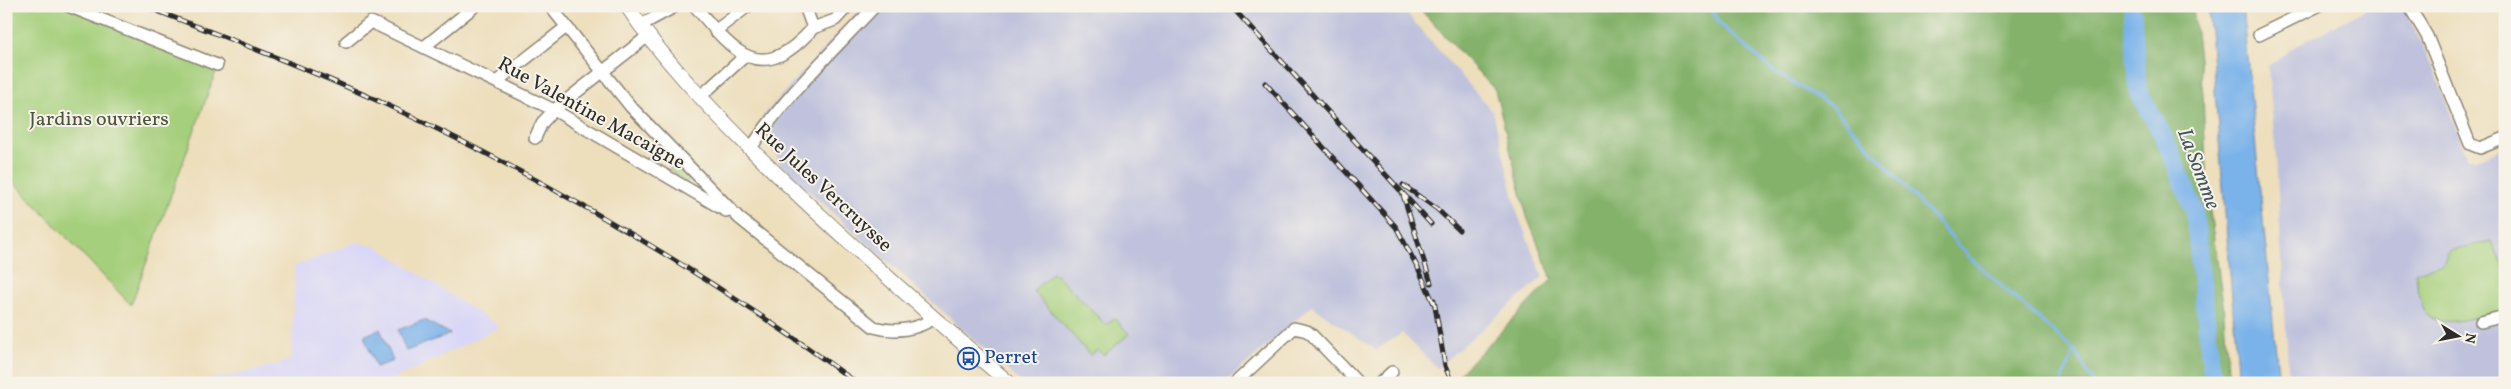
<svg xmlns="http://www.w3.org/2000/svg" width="2511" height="389" font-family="Vollkorn,serif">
<rect width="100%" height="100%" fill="#f7f3e8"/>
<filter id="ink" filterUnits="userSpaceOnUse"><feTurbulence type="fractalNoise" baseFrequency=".02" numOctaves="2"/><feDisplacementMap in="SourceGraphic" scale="10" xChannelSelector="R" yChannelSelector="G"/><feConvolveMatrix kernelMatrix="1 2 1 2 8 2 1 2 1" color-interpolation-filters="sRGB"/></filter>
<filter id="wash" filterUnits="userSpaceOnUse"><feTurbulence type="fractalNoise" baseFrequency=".0096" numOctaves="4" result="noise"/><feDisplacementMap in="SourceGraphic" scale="20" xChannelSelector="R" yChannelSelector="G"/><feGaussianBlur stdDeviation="1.12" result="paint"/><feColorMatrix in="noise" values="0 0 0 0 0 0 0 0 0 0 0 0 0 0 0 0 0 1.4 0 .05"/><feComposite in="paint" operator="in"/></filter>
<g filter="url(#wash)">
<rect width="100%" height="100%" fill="#eddebc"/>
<path fill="#d9d7f7" d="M356,242L376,246L500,327L386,383H182L237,375L291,360L295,266Z"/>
<path fill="#c0c2dd" d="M862,6H1400L1493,112L1518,215L1543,277L1437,368L1402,333L1376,350L1312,306L1224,383H1022L780,165L762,117Z
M2372,6H2403L2437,77L2467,159H2477L2505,147V383H2289L2276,159L2268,66L2291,49Z"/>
<path fill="#a5cf7b" stroke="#687d53" d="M6,6H65L218,66L131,305L6,174Z
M674,163L692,176L687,183L669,170Z
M2491,241L2505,271V310C2485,314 2442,331 2427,314C2420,305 2418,284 2415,273L2443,264L2449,251Z
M1054,272L1106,325L1114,318L1129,334L1104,355L1097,350L1090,355L1033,291Z"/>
<path fill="#84b26b" stroke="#586e4b" d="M1417,6H2193L2203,94L2207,189L2223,303L2229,383H1652L1651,381L1646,383H1451L1552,279L1527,217L1495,90Z"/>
<path fill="#7ab2ea" stroke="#526e8a" d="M2208,6H2242L2279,383H2239Z
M424,320L450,334L406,351L398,330Z
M380,329L393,361L376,367L364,336Z"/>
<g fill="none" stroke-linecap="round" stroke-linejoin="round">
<path stroke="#7ab2ea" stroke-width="3" d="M1710,6L1719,23L1775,72L1833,107L1968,256L2075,351L2094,383
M2061,383L2074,351"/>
<path stroke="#7ab2ea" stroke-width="18" d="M2132,6L2138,91L2164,137L2194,210L2213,383"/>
</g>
</g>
<g filter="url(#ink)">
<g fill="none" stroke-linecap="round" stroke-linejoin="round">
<defs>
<path id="minor" d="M68,6L217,65
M550,6L631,107L739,218L874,327C894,333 917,330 934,318
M695,6C734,53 761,87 813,28
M805,6L813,28
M2409,6L2427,36L2470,144L2480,148L2505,138
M641,25L676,6
M813,28L835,20L848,6
M715,31L748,6
M2259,35L2318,6
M346,42L371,22L554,110L726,211
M424,47L475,6
M496,82L565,28
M701,96L745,56
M535,138L542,123L554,110L648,36
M751,148C785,96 832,52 875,6
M2481,322L2505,316
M1235,383L1294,328L1307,331L1312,335L1358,383
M1380,383L1392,372"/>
<path id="major" d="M627,6C661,57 705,103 748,146C831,229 920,307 1009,383"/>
</defs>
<use href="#minor" stroke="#8c8474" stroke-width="14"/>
<use href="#major" stroke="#8c8474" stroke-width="16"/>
<use href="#minor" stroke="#fff" stroke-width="11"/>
<use href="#major" stroke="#fff" stroke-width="14"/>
<defs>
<path id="rail" d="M144,6C225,37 306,68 385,104C551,181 709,275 857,383
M1231,6L1431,224
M1265,83L1396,227L1418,268L1435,306
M1403,185L1437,209L1459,230
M1403,195L1431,283
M1434,300L1445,366L1452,383"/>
</defs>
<use href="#rail" stroke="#2b2b2b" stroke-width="5"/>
<use href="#rail" stroke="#f7f3e8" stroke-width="3" stroke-dasharray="9" stroke-linecap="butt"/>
</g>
</g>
<defs>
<symbol id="bus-ring" viewBox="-11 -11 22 22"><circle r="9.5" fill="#f7f3e8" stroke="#1a4fb4" stroke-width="1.5"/><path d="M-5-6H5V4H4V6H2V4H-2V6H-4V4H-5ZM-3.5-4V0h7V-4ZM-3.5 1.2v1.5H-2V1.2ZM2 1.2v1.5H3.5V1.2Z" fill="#1a4fb4"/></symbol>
</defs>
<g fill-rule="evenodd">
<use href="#bus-ring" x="956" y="346" width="25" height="25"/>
</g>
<g text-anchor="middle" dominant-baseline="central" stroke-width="4" stroke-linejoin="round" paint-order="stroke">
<g font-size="20" fill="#2b2b2b" stroke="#f7f3e8">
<text transform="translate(591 114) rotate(29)">Rue Valentine Macaigne</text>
<text transform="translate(823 188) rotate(43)">Rue Jules Vercruysse</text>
</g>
<g font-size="20" fill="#4a543f" stroke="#f7f3e8">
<text x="99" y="120">Jardins ouvriers</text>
</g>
<g font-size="20" fill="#164399" stroke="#f7f3e8" text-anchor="start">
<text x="984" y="358">Perret</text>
</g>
<g font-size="21" font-style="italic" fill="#435464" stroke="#f7f3e8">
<text transform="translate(2198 169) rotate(69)">La Somme</text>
</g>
</g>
<rect width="2511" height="389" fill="none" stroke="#f7f3e8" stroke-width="25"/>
<g transform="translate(2458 336) rotate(100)" stroke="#f7f3e8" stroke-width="4" paint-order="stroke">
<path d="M0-4L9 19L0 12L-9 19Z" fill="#2b2b2b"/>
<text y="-8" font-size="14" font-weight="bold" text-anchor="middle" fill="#2b2b2b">N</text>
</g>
</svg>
